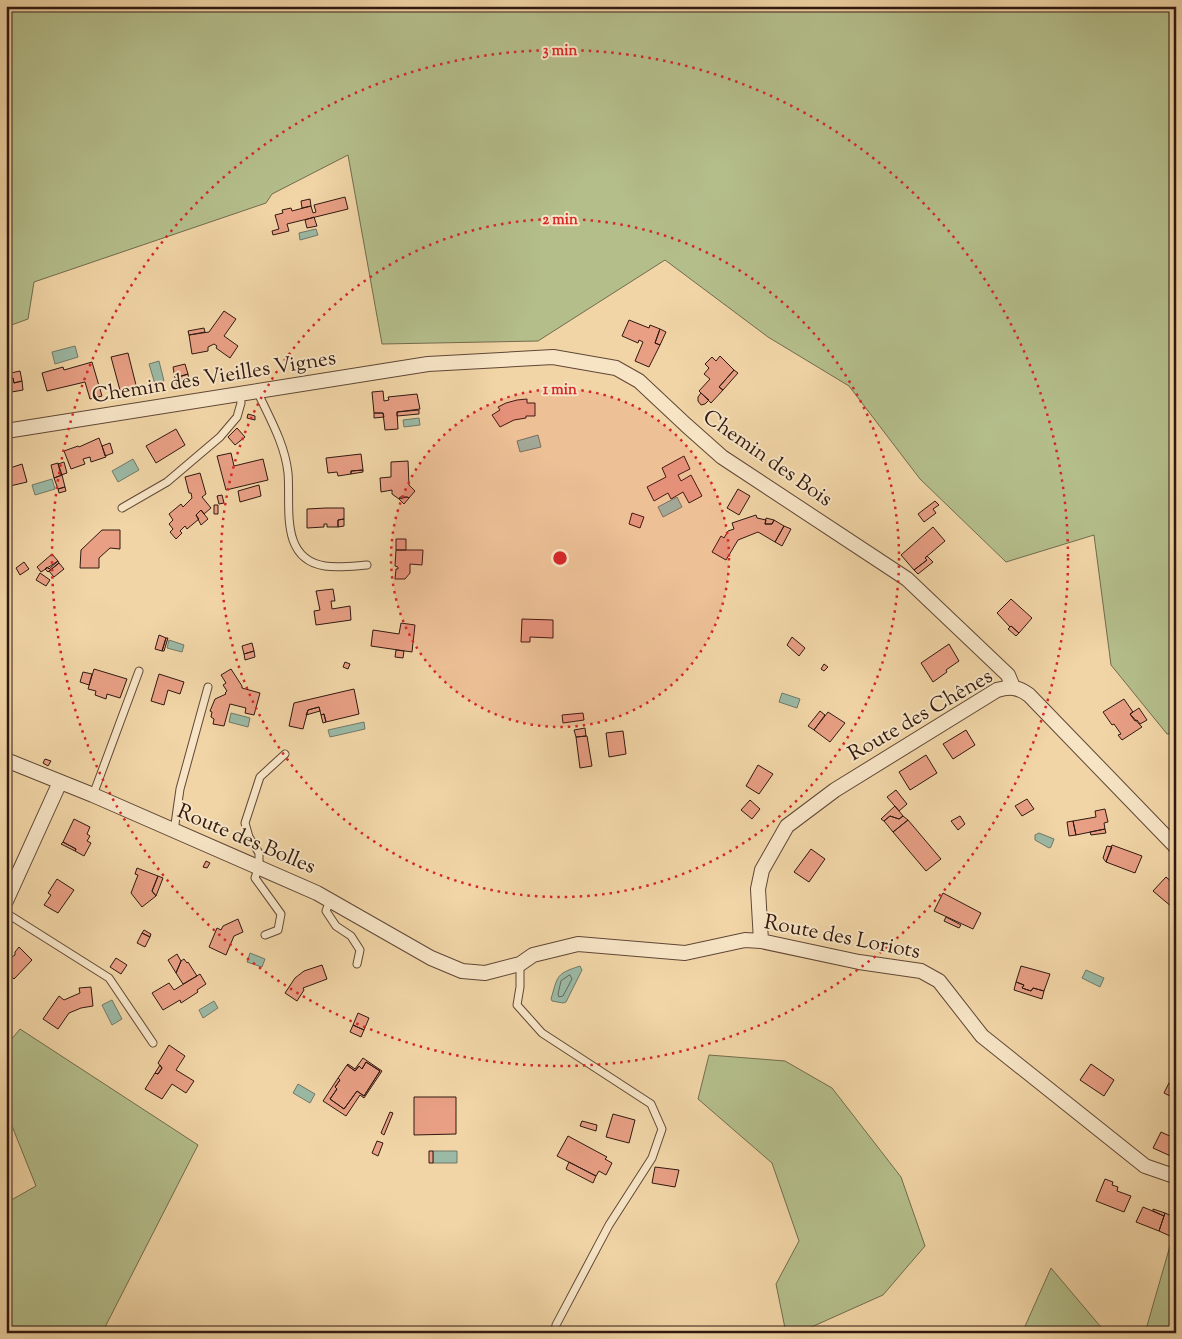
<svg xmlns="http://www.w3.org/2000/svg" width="1182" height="1339" font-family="'Sorts Mill Goudy',serif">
<rect width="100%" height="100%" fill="#f1d5a6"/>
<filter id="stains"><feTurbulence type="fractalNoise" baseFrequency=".004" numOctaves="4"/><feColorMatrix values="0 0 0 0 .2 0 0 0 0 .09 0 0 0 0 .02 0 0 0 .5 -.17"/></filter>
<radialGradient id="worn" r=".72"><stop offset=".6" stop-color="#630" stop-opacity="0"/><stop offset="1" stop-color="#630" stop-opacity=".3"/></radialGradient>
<path fill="#b4be8b" stroke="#726b4e" d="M6,6H1176V733L1167,734L1111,665L1094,535L1006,562L920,479L849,386L768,337L665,260L538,341L382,344L348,155L272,194L266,203L34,282L28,319L6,327Z
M20,1029L198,1145L102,1333H6V1203L36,1186L6,1111V1046Z
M709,1055L785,1061L832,1088L901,1177L925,1246L883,1295L798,1333H786L776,1284L799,1241L772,1163L698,1099Z
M1176,1225V1333H1145Z
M1051,1268L1106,1333H1022Z"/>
<path fill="#9bb9a5" stroke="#707969" d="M316,229L318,235L300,240L299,233Z
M75,346L78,357L55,364L52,352Z
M159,361L164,381L155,384L149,364Z
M419,418L420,425L404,427L403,420Z
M538,435L541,447L520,452L517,441Z
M133,459L139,470L118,482L112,471Z
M52,479L55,489L35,495L32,485Z
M677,497L682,507L663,517L658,507Z
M169,640L184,645L182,652L167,648Z
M782,693L800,699L797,708L779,702Z
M231,713L250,718L248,727L229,722Z
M364,722L365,729L330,737L328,730Z
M1039,833L1054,839L1051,847L1049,848L1035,840V835Z
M250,953L265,959L262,967L247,962Z
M580,966L582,970L566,1002L563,1003L552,1001L551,999C558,975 556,974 580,966Z
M1086,970L1104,978L1100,987L1082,978Z
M112,1000L122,1019L112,1025L102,1005Z
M214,1001L218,1008L203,1018L199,1010Z
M298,1084L315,1094L310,1103L293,1093Z
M433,1151H457V1163H433Z"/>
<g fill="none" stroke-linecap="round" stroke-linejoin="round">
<path stroke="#66685a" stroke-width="1" d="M570,975L572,979L563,996L559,997L558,994L561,981Z"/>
</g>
<path fill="#e89f84" stroke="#301810" d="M345,197L348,209L287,224L289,231L273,235L272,231L279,229L275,215L283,213L282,210L291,208L292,211L311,206L313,213L316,212L314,205Z
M310,199L311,206L302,208L301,201Z
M314,217L317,226L307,228L305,220Z
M224,311L236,319L224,336L238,346L230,358L216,348L217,346L214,344L208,347V351L192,354L189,335L209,332Z
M629,320L649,328L650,325L660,329L655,343L660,345L649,367L635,361L643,342L639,340L638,343L622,336Z
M204,328L205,332L189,335L188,331Z
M660,329L666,332L660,345L655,343Z
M128,353L137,389L121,394L111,357Z
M720,356L734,370L719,387L723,390L711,403L699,391L710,379L704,374L709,368L705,364L712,357L716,361Z
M92,362L102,396L90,399L85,382L47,391L42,373L63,367L64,370Z
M185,364L188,374L175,378L173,367Z
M734,370L738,373L723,390L719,387Z
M20,371L22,381L14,383L13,378L6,379V374Z
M188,374L190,385L178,388L175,378Z
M13,378L14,383L22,381L23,390L6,393V379Z
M383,391L384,401L389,400L388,397L417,394L420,409L397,412L398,429L385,430L383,413H374L372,392Z
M701,393L709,400L705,404L701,405L698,401V397Z
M527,399V403H535V416H526V418L514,420L500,427L492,415L500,410L498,407L506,403L517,400Z
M419,410V414L397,416V412Z
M374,413H383L384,417L374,418Z
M248,414L255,416V420L247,418Z
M237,428L245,437L235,445L228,437Z
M176,429L185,445L156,463L146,446Z
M99,438L106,457L91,462L90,457L83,459L85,464L71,469L64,451L78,446L79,447Z
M110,443L113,453L105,456L102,446Z
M231,453L234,466L263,459L268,480L226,490L217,456Z
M361,454L363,470L351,471V474L338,476L337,472L328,473L326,458Z
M684,456L690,469L678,475L681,481L691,475L702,496L689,503L683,492L671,499L668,493L654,501L647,487L666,477L662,468Z
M408,461L409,485L415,491L409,498L407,497L399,499L392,494V490L381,492L380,478L391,477V462Z
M64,462L67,473L61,475L58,464Z
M58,463L62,475L54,478L51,465Z
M22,464L27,482L6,487V467L7,469Z
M363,470V472L351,474V471Z
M200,473L206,494L202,497L211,508L204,514L201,510L196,515L199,519L187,529L185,526L180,531L182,533L176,539L170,532L173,529L169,524L173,520L169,514L181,504L183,507L192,498L191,493H189L185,477Z
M62,475L65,487L58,489L54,478Z
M259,485L261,496L240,502L238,491Z
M65,487L66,491L59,493L58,489Z
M738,489L750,496L739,515L727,508Z
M222,495L224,503L219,504L217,496Z
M400,497H407L409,498L404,504L399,499Z
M935,501L939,505L933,509L936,513L924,522L918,514Z
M214,505H218V514H214Z
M326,508H344V519L338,520V527H327V524H324V527L307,528V509Z
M201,510L208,519L201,525L196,515Z
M632,513L644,517L640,528L629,524Z
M756,515L757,518L766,520L765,524H772L774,520L784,526L775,542L758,532L738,540L726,560L712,552L721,536L724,538L728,531L734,529L732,523Z
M766,518L774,520L772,524H765Z
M344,519V526L338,527V520Z
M784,526L791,529L782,546L775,542Z
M933,527L945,541L925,558L927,560L914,570L901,555Z
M102,530H120V549L110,548L99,558V568H80L81,550Z
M396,539H406V550H396Z
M396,550H423L422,565L410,564V573L405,579H395L396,569H398V567L395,566Z
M52,554L58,561L41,572L37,567Z
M927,556L933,562L918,574L914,570L927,560L925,558Z
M58,561L59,563L48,572L45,569L47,567L49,569Z
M24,562L29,569L20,575L16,568Z
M59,563L64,569L54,577L49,571Z
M40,573L50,580L46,586L36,580Z
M333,589L335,601H331L332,609L350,606L351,620L316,625L314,611L320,610L316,591Z
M1011,599L1032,618L1019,633L1011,626L1010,627L997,613Z
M522,619L553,620V638L530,637V642H521Z
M401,623L415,625L412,652L371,646L373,630L399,634Z
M1011,626L1019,633L1016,636L1008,629Z
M159,635L166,638L162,651L155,649Z
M792,637L805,648L799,656L787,645Z
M166,638H168L164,651H162Z
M252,643L254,651L244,654L242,646Z
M949,644L959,661L946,670L947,672L933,682L921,663Z
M396,650L404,651L403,658L395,657Z
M254,651L255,657L245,660L244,654Z
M345,662L350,664L348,669L343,667Z
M824,664L828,667L824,671L821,669Z
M94,669L127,679L120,698L107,694L106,699L95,695L96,691L88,689Z
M231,669L242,686V688L260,693L254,715L245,713L246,708L230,704L224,726L213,724L214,719L211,717L212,712L210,711L215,699L226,694L225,693L227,691L223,685L226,683L221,675Z
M83,672L92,674L89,685L80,682Z
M159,674L184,682L180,694L168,690L164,705L151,701Z
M354,689L359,714L326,722L324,714L321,715L319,707L308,710L303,729L289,726L294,703Z
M1124,699L1133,712L1130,714L1142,727L1122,740L1118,735L1121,734L1114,724L1112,725L1103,712Z
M319,707L320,711L306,715L308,710Z
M1139,708L1147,720L1140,724L1137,720L1135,721L1130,714Z
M820,711L825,715L814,730L808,726Z
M828,712L845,723L830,742L814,730Z
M583,713L584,720L563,723L562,715Z
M324,714L326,722L323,723L321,715Z
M585,728L586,736L576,737L574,730Z
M966,730L975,745L953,759L943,744Z
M623,731L626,754L609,757L606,733Z
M587,736L592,766L580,768L576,737Z
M926,755L937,773L910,790L899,772Z
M45,759L51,761L48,766L43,763Z
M758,765L773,774L759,794L746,786Z
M896,790L907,804L899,811L887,797Z
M1027,799L1034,809L1022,816L1015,806Z
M750,800L760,809L752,819L741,810Z
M895,806L903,816L899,819L890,816L884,821L881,819Z
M1105,809L1108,822L1104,823L1105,829L1076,835L1073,821L1096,817L1095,811Z
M890,816L899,819L903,816L908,820L893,832L884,821Z
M960,816L965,824L958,830L951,821Z
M74,819L90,827L87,834L90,836L87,841L91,843L84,856L75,851L76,849L63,842Z
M908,820L941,859L926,871L893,832Z
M1073,821L1076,835L1069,836L1067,822Z
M1105,829L1106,833L1091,835L1090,832Z
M63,842L76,849L75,851L61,844Z
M1112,845L1142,856L1135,873L1106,862Z
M1107,846L1112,847L1106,862L1103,858Z
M811,849L825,859L809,882L794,872Z
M206,861L210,863L207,868L203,867Z
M137,868L158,876L152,891L156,896L142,907L131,893L138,875L135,874Z
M158,876L163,878L156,896L152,891Z
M1166,877L1176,886V903L1172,907L1153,891Z
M57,879L74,890L58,913L44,905L51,895L48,893Z
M943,893L981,913L973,929L934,911Z
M946,917L961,925L959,928L944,921Z
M238,919L243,932L234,936L226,955L209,947L217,928L221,930L223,926Z
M144,930L151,934L150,937L142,933Z
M142,933L150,937L145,947L137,943Z
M19,947L32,960L14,979L6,971V961L15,955V952Z
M177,954L181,961L176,973L168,960Z
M116,958L127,965L121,974L110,967Z
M184,959L187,963L188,962L197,976L183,984L176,973L181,961Z
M322,965L327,979L303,988L304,990L297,1001L285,993L295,978L304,971Z
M1021,966L1050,974L1044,991L1033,988L1031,991L1022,988L1024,985L1016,982Z
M200,974L206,984L197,990L198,992L181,1003L180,1000L163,1010L152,993L169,983L174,990Z
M1016,982L1024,985L1022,988L1031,991L1033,988L1044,991L1042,999L1014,990Z
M91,987L93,1006L81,1008L69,1013L58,1029L43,1019L59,996L64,1000L80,993L79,988Z
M358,1013L369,1018L364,1030L353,1025Z
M353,1025L364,1030L361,1037L350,1032Z
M169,1045L185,1056L176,1070L194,1081L186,1093L172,1084L162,1099L145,1089L155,1073L158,1074L162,1068L158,1063Z
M363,1058L382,1071L364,1098L360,1095L346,1116L323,1101L338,1078L340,1080L335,1087L337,1089L330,1099L344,1109L357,1091L364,1096L380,1071L366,1062L362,1069L359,1066L355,1071L347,1065L348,1064L355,1069Z
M366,1062L380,1071L364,1096L357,1091L344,1109L330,1099L337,1089L335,1087L340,1080L338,1078L347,1065L355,1071L359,1066L362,1069Z
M1091,1064L1114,1080L1104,1096L1080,1080Z
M160,1065L162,1068L158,1074L155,1073Z
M1169,1083L1176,1087V1099L1164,1093Z
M414,1097H456V1134L414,1135Z
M390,1112L393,1113L384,1135L381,1133Z
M613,1114L635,1120L629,1143L606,1137Z
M582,1121L597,1125L596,1131L580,1126Z
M1161,1132L1176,1139L1175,1158L1153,1148Z
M568,1136L607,1157L605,1159L612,1163L606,1175L599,1171L596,1176L557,1156Z
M377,1141L383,1143L378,1156L372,1153Z
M429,1151H433V1163H429Z
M569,1162L596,1176L593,1183L566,1169Z
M655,1167L679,1170L675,1187L652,1183Z
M1105,1179L1113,1182L1112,1185L1118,1187L1117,1191L1131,1196L1124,1212L1096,1201Z
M1143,1207L1164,1216L1159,1231L1136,1222Z
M1153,1209L1165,1213L1164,1216L1153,1211Z
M1165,1213L1174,1217L1170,1236L1159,1231Z
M1174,1217L1176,1222L1172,1236H1170Z"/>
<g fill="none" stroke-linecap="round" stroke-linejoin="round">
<defs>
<path id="service" d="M257,391C269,417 285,444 288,473C291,506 279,559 325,566C338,568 353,566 367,565
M122,508L167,482L220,437L237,417L241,403L240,393
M93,795L139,671
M174,831L180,789L208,687
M330,900L326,911L336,926L351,936L360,950L357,964
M6,913L109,978L153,1043
M265,935L278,930L281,914L255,878L259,866V853L249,837L245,823L260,777L285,754
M520,964V987L517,1005L542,1033L651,1104L662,1129L652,1158L609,1225L556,1325L555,1333"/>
<path id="minor" d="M6,431L428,364L553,357L616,368L639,381L686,425L722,457L907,579L1008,675L1013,687
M6,760L93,795L317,893L431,958L462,971L485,973L520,964L533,955L578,944L685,953L745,940L761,941L859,962L921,971L939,981L982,1036L1145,1166L1171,1175H1176
M6,901L60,782
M761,941L758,889L762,870L787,826L835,790L997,690C1010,686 1018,687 1029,695L1176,847"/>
</defs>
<use href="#service" stroke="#604736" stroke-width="9"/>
<use href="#minor" stroke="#604736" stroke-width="16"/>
<use href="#service" stroke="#f6e4c5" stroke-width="7"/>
<use href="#minor" stroke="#f6e4c5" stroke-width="14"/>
</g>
<circle cx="560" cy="558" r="169" fill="#d62828" fill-opacity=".12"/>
<g fill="none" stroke="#d62828" stroke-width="2.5" stroke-dasharray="2.5 5">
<circle cx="560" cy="558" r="169"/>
<circle cx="560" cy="558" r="339"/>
<circle cx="560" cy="558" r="508"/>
</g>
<g text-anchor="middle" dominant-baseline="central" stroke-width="4" stroke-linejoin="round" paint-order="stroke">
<g font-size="21" fill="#301810" stroke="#f6e4c5">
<text transform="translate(214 378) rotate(-9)">Chemin des Vieilles Vignes</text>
<text transform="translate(767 459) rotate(35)">Chemin des Bois</text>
<text transform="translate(921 716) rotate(-30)">Route des Chênes</text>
<text transform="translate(246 840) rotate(23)">Route des Bolles</text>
<text transform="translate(842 938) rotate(11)">Route des Loriots</text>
</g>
</g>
<circle cx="560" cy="558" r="8" fill="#d62828" stroke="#f6e4c5" stroke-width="2.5"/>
<g font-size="15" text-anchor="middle" font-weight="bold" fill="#d62828" stroke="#f6e4c5" stroke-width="4" stroke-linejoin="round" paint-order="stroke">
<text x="560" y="55">3 min</text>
<text x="560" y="224">2 min</text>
<text x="560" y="394">1 min</text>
</g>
<rect width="1182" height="1339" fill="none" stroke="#f1d5a6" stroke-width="25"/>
<rect x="8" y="8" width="1167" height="1324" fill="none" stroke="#301810" stroke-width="2.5"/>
<rect x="12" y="12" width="1157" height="1314" fill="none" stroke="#301810"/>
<rect width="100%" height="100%" filter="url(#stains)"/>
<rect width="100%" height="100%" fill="url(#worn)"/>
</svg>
